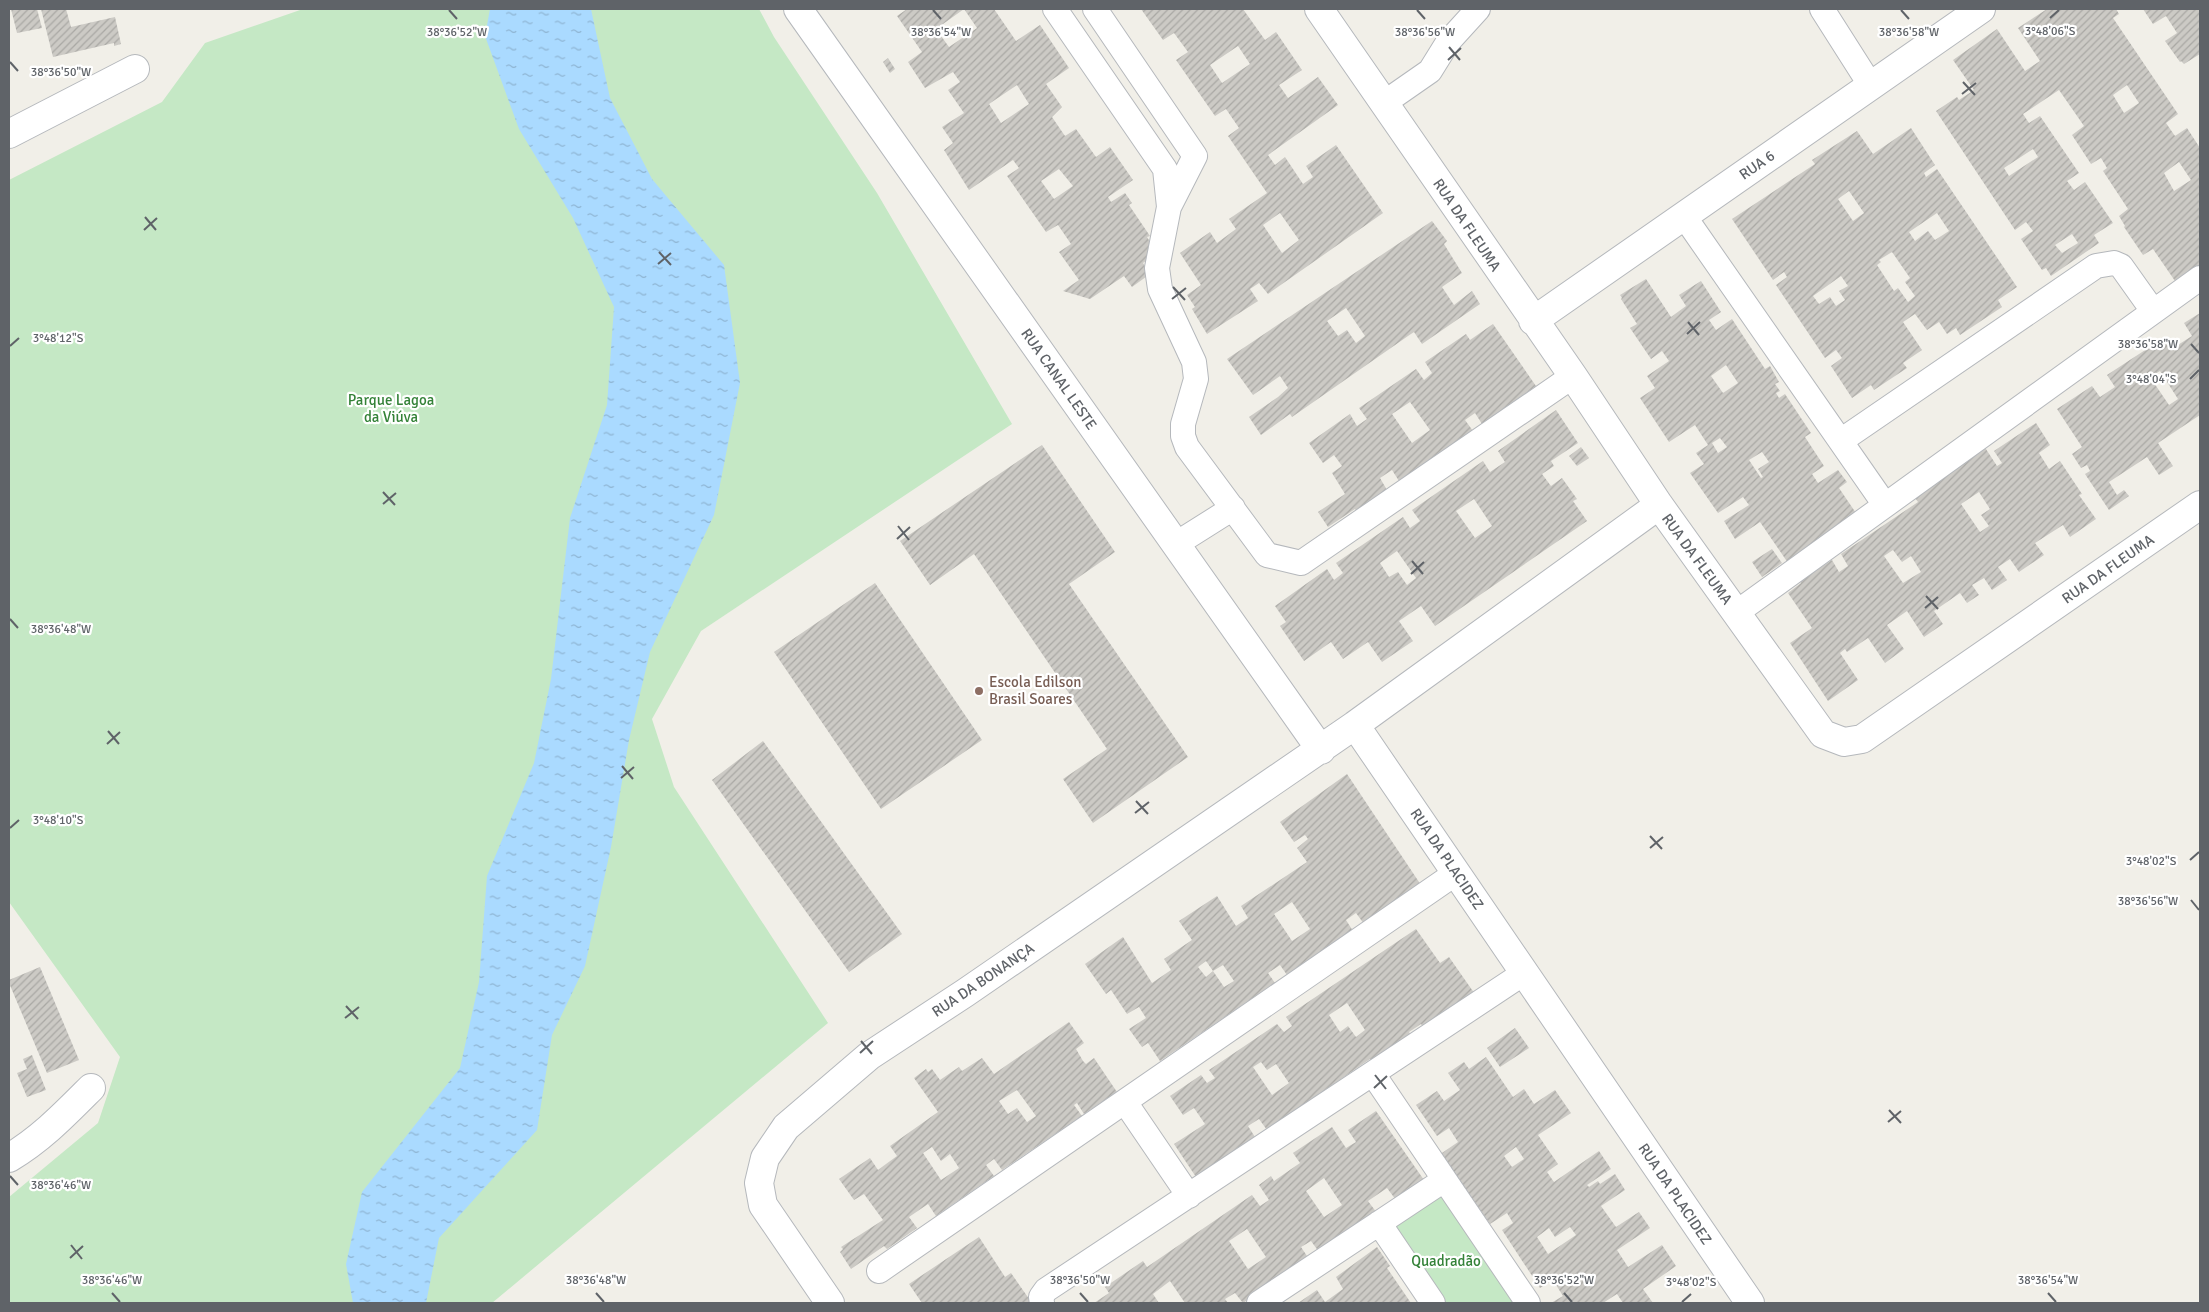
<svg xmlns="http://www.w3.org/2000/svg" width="2209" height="1312" font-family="Signika,sans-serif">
<defs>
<pattern id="water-ripples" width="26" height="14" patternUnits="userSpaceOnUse" patternTransform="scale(1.25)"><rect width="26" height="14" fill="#aadaff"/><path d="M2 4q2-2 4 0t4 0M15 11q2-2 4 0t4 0" fill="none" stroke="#8eb4d2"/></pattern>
<pattern id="building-hatch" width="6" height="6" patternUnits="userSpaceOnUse" patternTransform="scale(1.25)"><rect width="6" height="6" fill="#cccac5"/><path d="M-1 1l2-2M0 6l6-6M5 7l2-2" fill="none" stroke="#a9a8a4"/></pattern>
</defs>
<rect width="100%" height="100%" fill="#f1efe8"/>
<path fill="#c5e8c5" d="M303,9H759L774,37L877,193L1012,424L701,631L652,719L674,787L828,1023L492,1303H9V1197L98,1123L120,1057L9,902V180L162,102L205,43Z
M1436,1181L1523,1303H1427L1376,1225Z"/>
<path fill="url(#water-ripples)" d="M490,9H591L610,98L652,179L724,265L740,383L714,515L650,652L629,740L611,847L585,966L552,1035L537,1130L439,1238L426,1303H353L346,1264L362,1192L460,1068L479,982L487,876L534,763L551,679L570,518L607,405L614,307L573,218L519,129L485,36Z"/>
<path fill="url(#building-hatch)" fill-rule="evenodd" d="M11,9H37L42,28L17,33Z
M41,9H66L71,27L115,17L121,44L114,46V43L53,57Z
M907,9H994L1016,41L1040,25L1069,68L1046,84L1062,107L1052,117L1065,136L1076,129L1096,157L1110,147L1133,180L1108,197L1111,202L1125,193L1132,203L1129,205L1150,236L1147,237L1157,253L1143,263L1150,274L1132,287L1124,276L1090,299L1063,291L1079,280L1059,252L1071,244L1058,225L1046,232L1007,176L1019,168L1013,160L969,190L944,150L953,143L942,127L964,113L948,90L960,82L953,72L925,88L908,62L922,52L897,16ZM964,9L977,28L949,47L936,29ZM1017,85L1029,104L1001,123L989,104ZM1059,169L1073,186L1054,199L1041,181Z
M1141,9H1243L1265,40L1276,32L1302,70L1279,85L1288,98L1318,77L1338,105L1268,155L1275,165L1285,157L1303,184L1313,177L1306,166L1336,145L1383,213L1268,294L1259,283L1250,289L1258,301L1207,334L1192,309L1195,307L1187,295L1201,285L1180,253L1210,232L1217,243L1236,229L1229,219L1267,193L1228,136L1239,128L1226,109L1215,116L1176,60L1188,52L1174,33L1163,40ZM1238,46L1250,64L1222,83L1210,65ZM1280,213L1299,240L1282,253L1263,225Z
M2047,9H2116L2119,14L2113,18L2178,114L2166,123L2175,136L2187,128L2200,148V276L2169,294L2166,288L2175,281L2153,249L2143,255L2124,227L2125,226L2119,216L2128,209L2103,171L2107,168L2101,158L2091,164L2072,135L2084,126L2059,90L2023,114L2029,123L2040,116L2079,173L2067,181L2074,190L2085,182L2113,223L2094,235L2099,243L2051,276L2046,268L2042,270L2021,239L2033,231L2026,222L2015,230L1936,111L1957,97L1959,100L1974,90L1953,60L1997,29L2025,71L2040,61L2018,28ZM2127,85L2139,103L2124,113L2113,95ZM2033,149L2038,157L2009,176L2004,168ZM2179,162L2191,180L2174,191L2164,173ZM2072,234L2078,243L2062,253L2055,245Z
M2143,9H2200V54L2184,64L2181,61L2180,62L2165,41L2177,33L2166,16L2153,24Z
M888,58L895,69L890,73L883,62Z
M1911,128L1935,165L1924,173L1926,177L1937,169L2017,287L1998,300L2002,307L1960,335L1956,328L1947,334L1939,322L1927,330L1915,314L1903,322L1922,350L1903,363L1907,368L1874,390L1871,385L1852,398L1831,366L1842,358L1836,350L1825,358L1776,285L1787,277L1784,272L1773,280L1732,219L1815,164L1812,160L1857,131L1873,154ZM1849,191L1864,213L1853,221L1838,199ZM1937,213L1949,231L1935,240L1928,231L1915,241L1909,232ZM1892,252L1910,278L1905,282L1915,296L1908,302L1898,288L1894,291L1877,265L1881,262L1879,260ZM1841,276L1848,286L1839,291L1845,300L1836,306L1830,297L1819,304L1813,296Z
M1432,221L1447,241L1444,244L1462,273L1442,287L1454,305L1472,291L1480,304L1422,344L1414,332L1408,336L1292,417L1290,414L1261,435L1249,417L1278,397L1288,388L1280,376L1253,395L1227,359ZM1346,308L1365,336L1356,343L1347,330L1338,336L1327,321Z
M1646,279L1671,317L1686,306L1679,295L1701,281L1721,312L1709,320L1716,330L1732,319L1765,369L1770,366L1779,382L1775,384L1780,391L1776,393L1779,398L1785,394L1811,433L1805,437L1824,466L1812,474L1818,483L1838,470L1847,482L1839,488L1858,516L1788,563L1760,522L1735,539L1724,521L1749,505L1743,497L1718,513L1690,473L1704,464L1696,453L1708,445L1695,425L1669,442L1640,398L1655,388L1647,376L1669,361L1662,351L1651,359L1630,328L1637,324L1621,299L1622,298L1620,295ZM1726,365L1738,383L1723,393L1711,376ZM1720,438L1727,447L1718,453L1712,443ZM1762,452L1769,462L1758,469L1763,477L1761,478L1749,460Z
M2200,313V415L2158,443L2173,466L2159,475L2147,457L2109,482L2117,495L2124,490L2129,496L2109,510L2085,474L2090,471L2087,465L2081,468L2072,454L2082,447L2057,409L2092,386L2100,397L2115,387L2107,375L2165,337L2173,348L2192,336L2184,323ZM2160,371L2178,399L2169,405L2150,377Z
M1493,324L1536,386L1482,424L1475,413L1465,420L1473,431L1399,481L1392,470L1380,478L1387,490L1356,511L1355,509L1328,527L1318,512L1345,494L1332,473L1342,466L1334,455L1323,463L1309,443L1350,414L1357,426L1367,419L1359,408L1416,369L1424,380L1432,373L1425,362L1466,334L1470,340ZM1410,402L1430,430L1412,443L1392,414Z
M1556,410L1578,443L1551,461L1554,466L1542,474L1551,486L1562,478L1577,499L1573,501L1587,521L1435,626L1421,606L1399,621L1413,641L1382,662L1368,642L1343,659L1331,642L1304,661L1280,626L1286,622L1275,606L1327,569L1334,580L1343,573L1336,563L1403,517L1410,528L1420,521L1412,510L1483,461L1490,472L1505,462L1498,451ZM1474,499L1492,526L1475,538L1456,511ZM1397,551L1416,578L1407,585L1398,572L1389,577L1380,563Z
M2036,423L2050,445L2039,453L2049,469L2060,461L2082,494L2079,495L2096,519L2070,537L2063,525L2035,543L2044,555L2019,572L2010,559L1998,567L2007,580L1992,590L1984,578L1972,585L1979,595L1967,603L1960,593L1934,611L1943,624L1924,637L1907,611L1887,625L1904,649L1885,663L1868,638L1847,652L1845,649L1840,653L1858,680L1828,701L1790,643L1812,628L1788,593L1801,583L1800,581L1832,560L1839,572L1848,566L1841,554L1918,502L1910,491L1984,446L1997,466L2002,463L1994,451ZM1979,492L1990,509L1981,515L1989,526L1980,532L1961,504ZM1893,550L1902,562L1911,556L1921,572L1903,583L1884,556Z
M1042,445L1115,552L1069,584L1188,757L1093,823L1063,779L1107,749L974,554L930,585L900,541Z
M1581,447L1589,458L1577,466L1569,456Z
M1772,549L1782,563L1762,577L1752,562Z
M875,583L982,740L881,809L774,652Z
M763,741L902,934L849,972L712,780Z
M1347,774L1421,885L1364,924L1356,913L1346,920L1353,931L1287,975L1280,965L1268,973L1275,983L1160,1061L1148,1043L1142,1047L1129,1029L1146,1018L1139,1007L1127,1014L1111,990L1106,994L1085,964L1123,937L1152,983L1171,970L1164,959L1192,940L1179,921L1217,896L1236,926L1248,918L1241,906L1307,862L1297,848L1308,839L1305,835L1294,842L1280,822ZM1292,902L1310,929L1292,941L1274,914ZM1206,961L1213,971L1223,965L1234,981L1224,987L1213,971L1206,977L1198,967Z
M1416,929L1440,963L1449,957L1477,997L1426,1031L1421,1024L1409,1032L1414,1039L1376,1066L1370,1059L1267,1130L1259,1119L1248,1126L1255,1137L1196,1177L1174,1144L1205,1124L1194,1108L1183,1115L1170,1096L1201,1075L1207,1083L1215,1078L1209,1070L1277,1024L1284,1032L1292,1026L1286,1017ZM1347,1003L1365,1030L1356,1037L1348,1026L1340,1032L1329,1015ZM1261,1062L1267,1070L1276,1064L1289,1083L1272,1095L1253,1067Z
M40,967L79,1060L47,1073L9,983V980Z
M1069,1022L1084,1043L1076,1049L1083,1061L1086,1064L1094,1058L1117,1092L1084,1114L1077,1103L1074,1105L1082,1116L1002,1170L994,1159L986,1165L994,1176L936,1216L928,1204L909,1217L917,1228L887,1249L884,1246L851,1269L840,1252L843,1249L841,1247L883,1220L864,1194L854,1200L839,1179L870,1158L878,1170L886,1164L897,1156L890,1146L938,1112L914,1078L926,1069L928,1072L932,1069L940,1080L959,1067L962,1071L982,1058L994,1074ZM1017,1090L1036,1116L1027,1122L1017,1108L1008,1114L999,1101ZM932,1147L941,1161L950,1154L959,1168L941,1180L923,1153Z
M1515,1028L1529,1048L1500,1067L1487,1048Z
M32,1055L46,1090L27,1097L17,1073L27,1069L23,1059Z
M1486,1057L1513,1097L1524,1089L1534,1104L1555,1090L1571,1113L1538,1135L1558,1164L1547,1172L1554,1182L1599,1151L1611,1169L1587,1185L1589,1187L1598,1181L1600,1184L1615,1174L1625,1190L1601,1206L1616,1227L1639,1212L1650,1228L1617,1250L1628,1267L1662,1245L1676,1266L1643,1289L1653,1303H1623L1617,1294L1603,1303H1551L1563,1296L1553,1280L1540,1288L1502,1230L1513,1223L1507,1213L1490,1224L1463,1185L1460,1187L1439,1155L1458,1142L1449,1128L1437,1136L1416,1105L1437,1091L1444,1101L1460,1090L1448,1073L1464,1062L1469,1069ZM1516,1147L1524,1159L1512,1167L1504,1156ZM1570,1227L1576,1235L1548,1254L1537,1237L1549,1228L1555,1237Z
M1376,1111L1424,1180L1396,1200L1387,1188L1368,1201L1377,1213L1319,1252L1311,1241L1301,1247L1309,1259L1243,1303L1235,1293L1225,1299L1228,1303H1185L1170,1281L1153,1294L1159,1303H1094L1109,1293L1105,1287L1143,1261L1147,1267L1252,1195L1260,1206L1269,1200L1259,1185L1271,1176L1274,1181L1300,1163L1293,1153L1332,1127L1346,1148L1356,1142L1348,1130ZM1324,1178L1342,1205L1324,1217L1306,1191ZM1247,1229L1266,1257L1248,1269L1229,1241Z
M979,1237L1005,1277L1011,1273L1032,1303H922L909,1284Z
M1377,1247L1390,1266L1387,1268L1411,1303H1298L1317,1290L1325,1302L1343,1289L1336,1277Z"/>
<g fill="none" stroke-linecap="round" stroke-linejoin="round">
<defs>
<path id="lane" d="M1055,9L1165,169L1169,207L1157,268L1160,289L1194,362L1196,379L1183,424V436L1187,447L1267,555L1301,563L1573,376
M1095,9L1195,156L1169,207
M1822,9L1871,86
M1384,103L1430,71L1448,42L1478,9
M1684,216L1885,505
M1842,440L2096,266L2114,263L2121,266L2153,311
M1176,544L1233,508
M1736,613L2200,278
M1373,1074L1528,1303
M1125,1102L1189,1196
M1379,1223L1433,1303
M879,1271L1456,873
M1042,1303L1041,1297L1046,1290L1524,973
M1259,1303L1444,1180"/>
<path id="street" d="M798,9L1321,750
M1319,9L1573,376L1659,505L1823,734L1844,742L1862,739L2200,505
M9,134L135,69
M1533,321L1981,9
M1659,505L1355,725L1750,1303
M9,1158C41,1139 65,1114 91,1088
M830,1303L763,1205L759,1183L765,1158L786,1127L869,1056L965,993L1355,725"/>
</defs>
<use href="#lane" stroke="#b5b8bc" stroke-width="26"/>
<use href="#street" stroke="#b5b8bc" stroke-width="30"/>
<use href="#lane" stroke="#fff" stroke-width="24"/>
<use href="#street" stroke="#fff" stroke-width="28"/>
</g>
<path fill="none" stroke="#5f6368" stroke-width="2" d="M449,10L457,19M933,10L941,19M1417,10L1425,19M1901,10L1909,19M2050,18L2059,10M1449,47L1460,60M1448,60L1461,48M10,62L18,71M1963,82L1975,95M1962,94L1976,83M145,217L156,230M144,230L157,218M659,252L671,265M658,264L671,253M1173,287L1185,300M1172,299L1186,288M1688,322L1699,335M1687,334L1700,322M2191,344L2199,353M10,346L19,338M2190,379L2199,370M383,492L395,505M383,504L396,493M898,526L909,540M897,539L910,527M1412,561L1423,574M1411,574L1424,562M1926,596L1938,609M1925,608L1938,597M10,619L18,628M108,731L119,744M107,744L120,732M622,766L633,779M621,778L634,767M1136,801L1148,814M1135,813L1149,802M10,828L19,820M1650,836L1662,849M1650,848L1663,837M2190,860L2199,852M2191,900L2199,910M346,1006L358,1019M345,1018L359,1007M861,1041L872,1054M860,1053L873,1041M1375,1075L1386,1089M1374,1088L1387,1076M1889,1110L1901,1123M1888,1122L1901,1111M10,1176L18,1185M71,1245L82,1259M70,1258L83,1246M112,1293L120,1302M596,1293L604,1302M1080,1293L1088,1302M1564,1293L1572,1302M2048,1293L2056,1302M1682,1302L1691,1294"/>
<circle fill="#8d6e63" stroke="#fff" stroke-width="2" cx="979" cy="691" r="5"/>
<g text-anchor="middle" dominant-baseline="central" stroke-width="4.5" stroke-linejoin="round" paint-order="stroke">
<g font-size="15" fill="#5f6368" stroke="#fff">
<text transform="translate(1757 165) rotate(-35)">RUA 6</text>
<text transform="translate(1467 225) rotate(56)">RUA DA FLEUMA</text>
<text transform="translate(1059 379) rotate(55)">RUA CANAL LESTE</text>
<text transform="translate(1697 559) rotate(54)">RUA DA FLEUMA</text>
<text transform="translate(2108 569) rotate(-35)">RUA DA FLEUMA</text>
<text transform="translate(1447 859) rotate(56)">RUA DA PLACIDEZ</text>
<text transform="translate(983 980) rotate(-34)">RUA DA BONANÇA</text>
<text transform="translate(1675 1194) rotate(56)">RUA DA PLACIDEZ</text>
</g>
<g font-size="15" fill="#348238" stroke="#fff">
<text x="391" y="400">Parque Lagoa<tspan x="391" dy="17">da Viúva</tspan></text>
<text x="1446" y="1261">Quadradão</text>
</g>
<g font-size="15" fill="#785e54" stroke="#fff" text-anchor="start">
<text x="989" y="682">Escola Edilson<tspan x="989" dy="17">Brasil Soares</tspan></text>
</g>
</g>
<g font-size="12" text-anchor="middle" fill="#5f6368" stroke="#fff" stroke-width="4.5" stroke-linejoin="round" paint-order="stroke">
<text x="2050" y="35">3°48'06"S</text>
<text x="457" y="36">38°36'52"W</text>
<text x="941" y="36">38°36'54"W</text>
<text x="1425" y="36">38°36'56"W</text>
<text x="1909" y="36">38°36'58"W</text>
<text x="61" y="76">38°36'50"W</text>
<text x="58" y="342">3°48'12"S</text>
<text x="2148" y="348">38°36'58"W</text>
<text x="2151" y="383">3°48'04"S</text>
<text x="61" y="633">38°36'48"W</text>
<text x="58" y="824">3°48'10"S</text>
<text x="2151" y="865">3°48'02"S</text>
<text x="2148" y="905">38°36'56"W</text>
<text x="61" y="1189">38°36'46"W</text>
<text x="112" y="1284">38°36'46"W</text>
<text x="596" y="1284">38°36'48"W</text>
<text x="1080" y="1284">38°36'50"W</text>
<text x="1564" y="1284">38°36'52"W</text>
<text x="2048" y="1284">38°36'54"W</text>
<text x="1691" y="1286">3°48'02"S</text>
</g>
<rect width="2209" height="1312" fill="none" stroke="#5f6368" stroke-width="20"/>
</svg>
